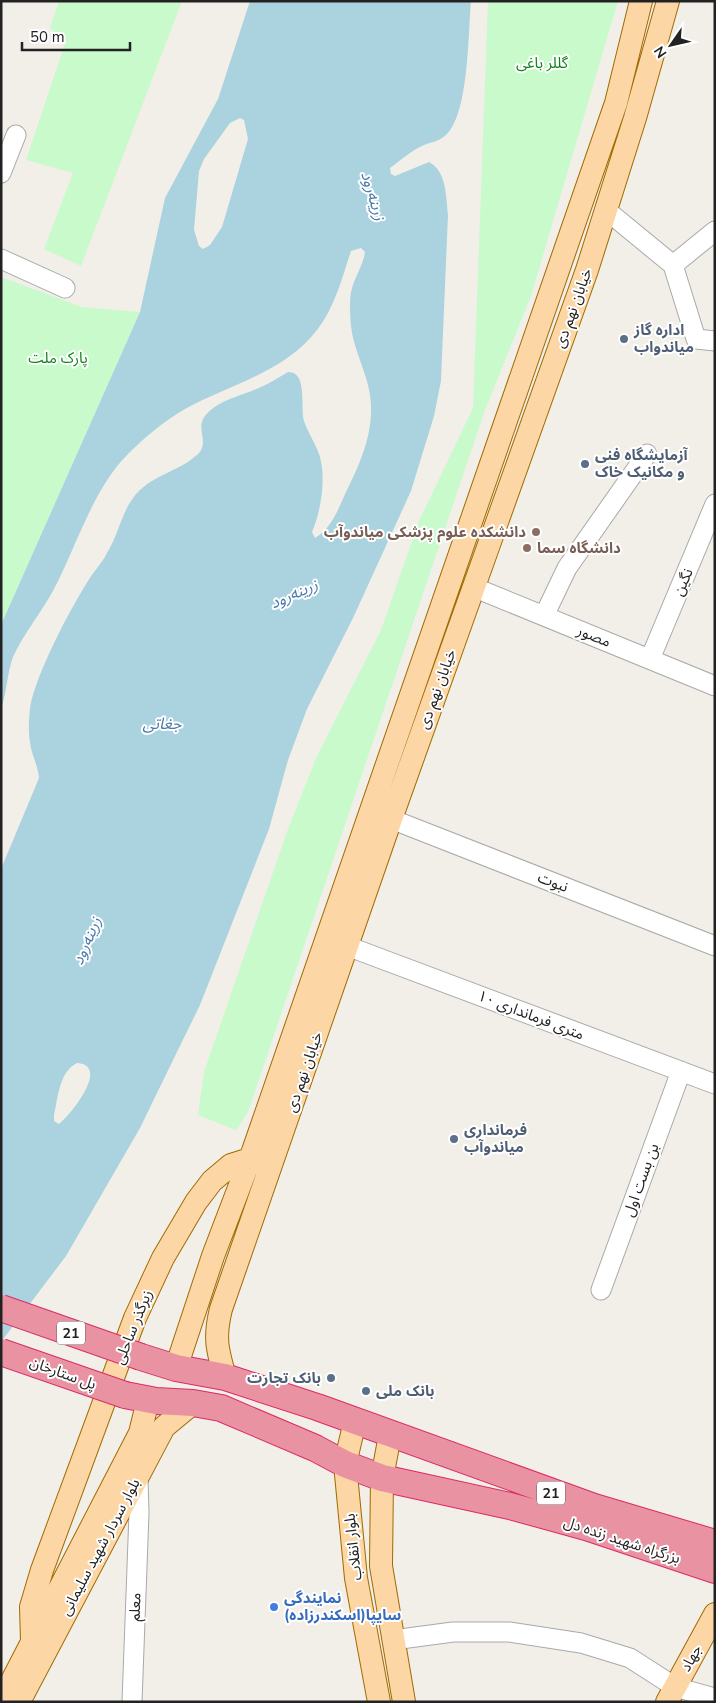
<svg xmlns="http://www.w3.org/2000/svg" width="716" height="1703" font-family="'Nunito Sans','Noto Sans Arabic',sans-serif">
<rect width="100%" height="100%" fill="#f2efe9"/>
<path fill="#c8facc" d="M59,1H182L81,266L44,249L73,173L26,160L66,40L50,28Z
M488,1H618L531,296L484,413L248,1112L236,1130L198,1115L204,1072L288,829L317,756L381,630L419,521L473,408Z
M1,277L82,307L140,312L1,625Z"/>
<path fill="#aad3df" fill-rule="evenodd" d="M250,1H471C468,34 469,114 446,135C439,142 430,142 422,146C411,151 400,161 390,168L391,174L395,176L429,162C447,171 446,198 448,215L441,381L434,416L411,491L353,618L307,709L288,760L269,829L200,1005L176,1054L140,1128L66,1256L1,1342V869L39,778C38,765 31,754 30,742C28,731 29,718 30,708C35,676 70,609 88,581C94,571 102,563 107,553C120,532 122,507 140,490C157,474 181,470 198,454C210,443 195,428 205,416C217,400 244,395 261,387C270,383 279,377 288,372C308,371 300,408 304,421C308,433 316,444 320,457C326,479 321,511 312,532L315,538C331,529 338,510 345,494C362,460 378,424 368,385C363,365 353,346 351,326C350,315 349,298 352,288C356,275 363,265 365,252L361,248L351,251C342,278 335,307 317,330C285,372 229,385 185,409C164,421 145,437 128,454C93,489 77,545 54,589C42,612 23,634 13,657C7,673 7,692 1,709V625L140,312L165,198L218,99ZM240,118L244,120L248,139L222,227L210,245L203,249L199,246L194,230L199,171L204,159L230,123ZM77,1063C111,1065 70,1116 59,1124L54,1121V1115C58,1098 59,1072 77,1063Z"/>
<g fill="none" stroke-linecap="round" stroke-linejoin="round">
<defs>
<path id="minor" d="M1,173L16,135
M606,210L673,265L715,231
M1,259L65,288
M673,265L696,339L715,341
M473,587L715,686
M544,616L567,568L647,454
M650,659L715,504
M391,819L715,946
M347,946L715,1084
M601,1290L681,1071
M393,1640L453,1632H509L581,1643L630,1658L675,1687L715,1698
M132,1702L139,1513L138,1476"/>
<path id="major" d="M176,1368L213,1256L253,1151L616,103L641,1
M225,1377C217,1349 214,1337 221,1309L391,819L587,270L635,118L668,1
M355,1421L345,1464L356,1578L379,1702
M390,1435L382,1478L381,1566L404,1702
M32,1641L31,1607L42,1570L135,1318L163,1258L196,1202L212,1181L231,1165L250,1159L260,1164
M1,1702L140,1433L148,1400
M19,1702L164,1427L193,1403
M667,1702L715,1614"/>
<path id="highway" d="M141,1357L176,1368L225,1377L317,1407L594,1507L715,1543
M125,1395L156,1401L193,1403L221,1408L315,1448L345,1464L382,1478L510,1506L586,1527L715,1570"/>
</defs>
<use href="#minor" stroke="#a9a9a9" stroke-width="21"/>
<use href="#major" stroke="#a06b00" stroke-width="24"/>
<use href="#highway" stroke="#dc2a67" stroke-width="28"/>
<use href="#minor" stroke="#fff" stroke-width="19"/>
<use href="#major" stroke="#fcd6a4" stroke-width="22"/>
<use href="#highway" stroke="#e892a2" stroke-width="26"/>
<defs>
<path id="highway-bridge" d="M1,1308L141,1357
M1,1352L125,1395"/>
</defs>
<use href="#highway-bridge" stroke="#dc2a67" stroke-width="28" stroke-linecap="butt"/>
<use href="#highway-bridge" stroke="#e892a2" stroke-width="26"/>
</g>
<g fill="#5c6f8a" stroke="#fff" stroke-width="2">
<circle cx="624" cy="339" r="5"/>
<circle cx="585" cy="464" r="5"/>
<circle cx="454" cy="1139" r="5"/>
<circle cx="331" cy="1378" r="5"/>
<circle cx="366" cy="1391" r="5"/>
</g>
<g fill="#8d6e63" stroke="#fff" stroke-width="2">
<circle cx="536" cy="532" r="5"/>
<circle cx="527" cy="548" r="5"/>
</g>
<circle fill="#3f7fe0" stroke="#fff" stroke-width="2" cx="274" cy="1607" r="5"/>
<g text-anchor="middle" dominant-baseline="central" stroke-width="4" stroke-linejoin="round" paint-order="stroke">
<g fill="#fff" stroke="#646464" stroke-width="1">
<rect x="57" y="1321.5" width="28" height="23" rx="4"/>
<rect x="537" y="1481.5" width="28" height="23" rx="4"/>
</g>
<g font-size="14" font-weight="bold" fill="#222">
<text x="71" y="1333">21</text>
<text x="551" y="1493">21</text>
</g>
<g font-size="15" fill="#0c8416" stroke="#fff">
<text x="542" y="63">گللر باغی</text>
<text x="58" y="358">پارک ملت</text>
</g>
<g font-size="15" fill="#222" stroke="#fff">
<text transform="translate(573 308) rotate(-70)">خیابان نهم دی</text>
<text transform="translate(683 582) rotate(-67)">نگین</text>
<text transform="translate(594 636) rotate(22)">مصور</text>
<text transform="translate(437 689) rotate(-70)">خیابان نهم دی</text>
<text transform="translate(553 882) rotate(21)">نبوت</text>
<text transform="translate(531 1015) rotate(21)">۱۰ متری فرمانداری</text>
<text transform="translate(304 1072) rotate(-71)">خیابان نهم دی</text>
<text transform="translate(641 1180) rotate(-70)">بن بست اول</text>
<text transform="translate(133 1327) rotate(-68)">زیرگذر ساحلی</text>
<text transform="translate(63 1373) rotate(20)">پل ستارخان</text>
<text transform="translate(622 1540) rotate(18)">بزرگراه شهید زنده دل</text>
<text transform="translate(100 1547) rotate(-62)">بلوار سردار شهید سلیمانی</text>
<text transform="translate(353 1547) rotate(-96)">بلوار انقلاب</text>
<text transform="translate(135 1607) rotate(-88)">معلم</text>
<text transform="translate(691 1658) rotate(-61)">جهاد</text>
</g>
<g font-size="15" font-weight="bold" fill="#4e5e75" stroke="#fff" text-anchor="start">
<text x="634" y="330">اداره گاز<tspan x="634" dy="17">میاندواب</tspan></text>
<text x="595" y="455">آزمایشگاه فنی<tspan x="595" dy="17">و مکانیک خاک</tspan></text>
<text x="464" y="1130">فرمانداری<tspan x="464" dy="17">میاندوآب</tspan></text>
<text x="321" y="1378" text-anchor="end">بانک تجارت</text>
<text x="376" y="1391">بانک ملی</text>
</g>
<g font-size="15" font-weight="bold" fill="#785e54" stroke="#fff" text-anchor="end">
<text x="526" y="532">دانشکده علوم پزشکی میاندوآب</text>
<text x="537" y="548" text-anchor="start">دانشگاه سما</text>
</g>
<g font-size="15" font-weight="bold" fill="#366cbe" stroke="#fff" text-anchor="start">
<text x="284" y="1598">نمایندگی<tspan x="284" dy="17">سایپا(اسکندرزاده)</tspan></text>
</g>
<g font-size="16" font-style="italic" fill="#4a7aab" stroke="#fff">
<text transform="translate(373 196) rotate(73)">زرینه‌رود</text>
<text transform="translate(294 594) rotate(-24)">زرینه‌رود</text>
<text x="162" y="724">جغاتی</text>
<text transform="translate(87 941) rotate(-67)">زرینه‌رود</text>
</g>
</g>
<rect width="716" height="1703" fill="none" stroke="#222222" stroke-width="5"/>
<g transform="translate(671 45) rotate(236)" stroke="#ffffff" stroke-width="4" paint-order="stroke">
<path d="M0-4L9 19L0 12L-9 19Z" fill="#222222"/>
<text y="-8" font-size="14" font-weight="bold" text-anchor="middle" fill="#222222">N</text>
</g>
<path d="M22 42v8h108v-8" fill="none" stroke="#222222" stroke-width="2.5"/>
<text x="30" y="42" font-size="15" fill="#222222" stroke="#ffffff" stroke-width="4" paint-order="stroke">50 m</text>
</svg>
